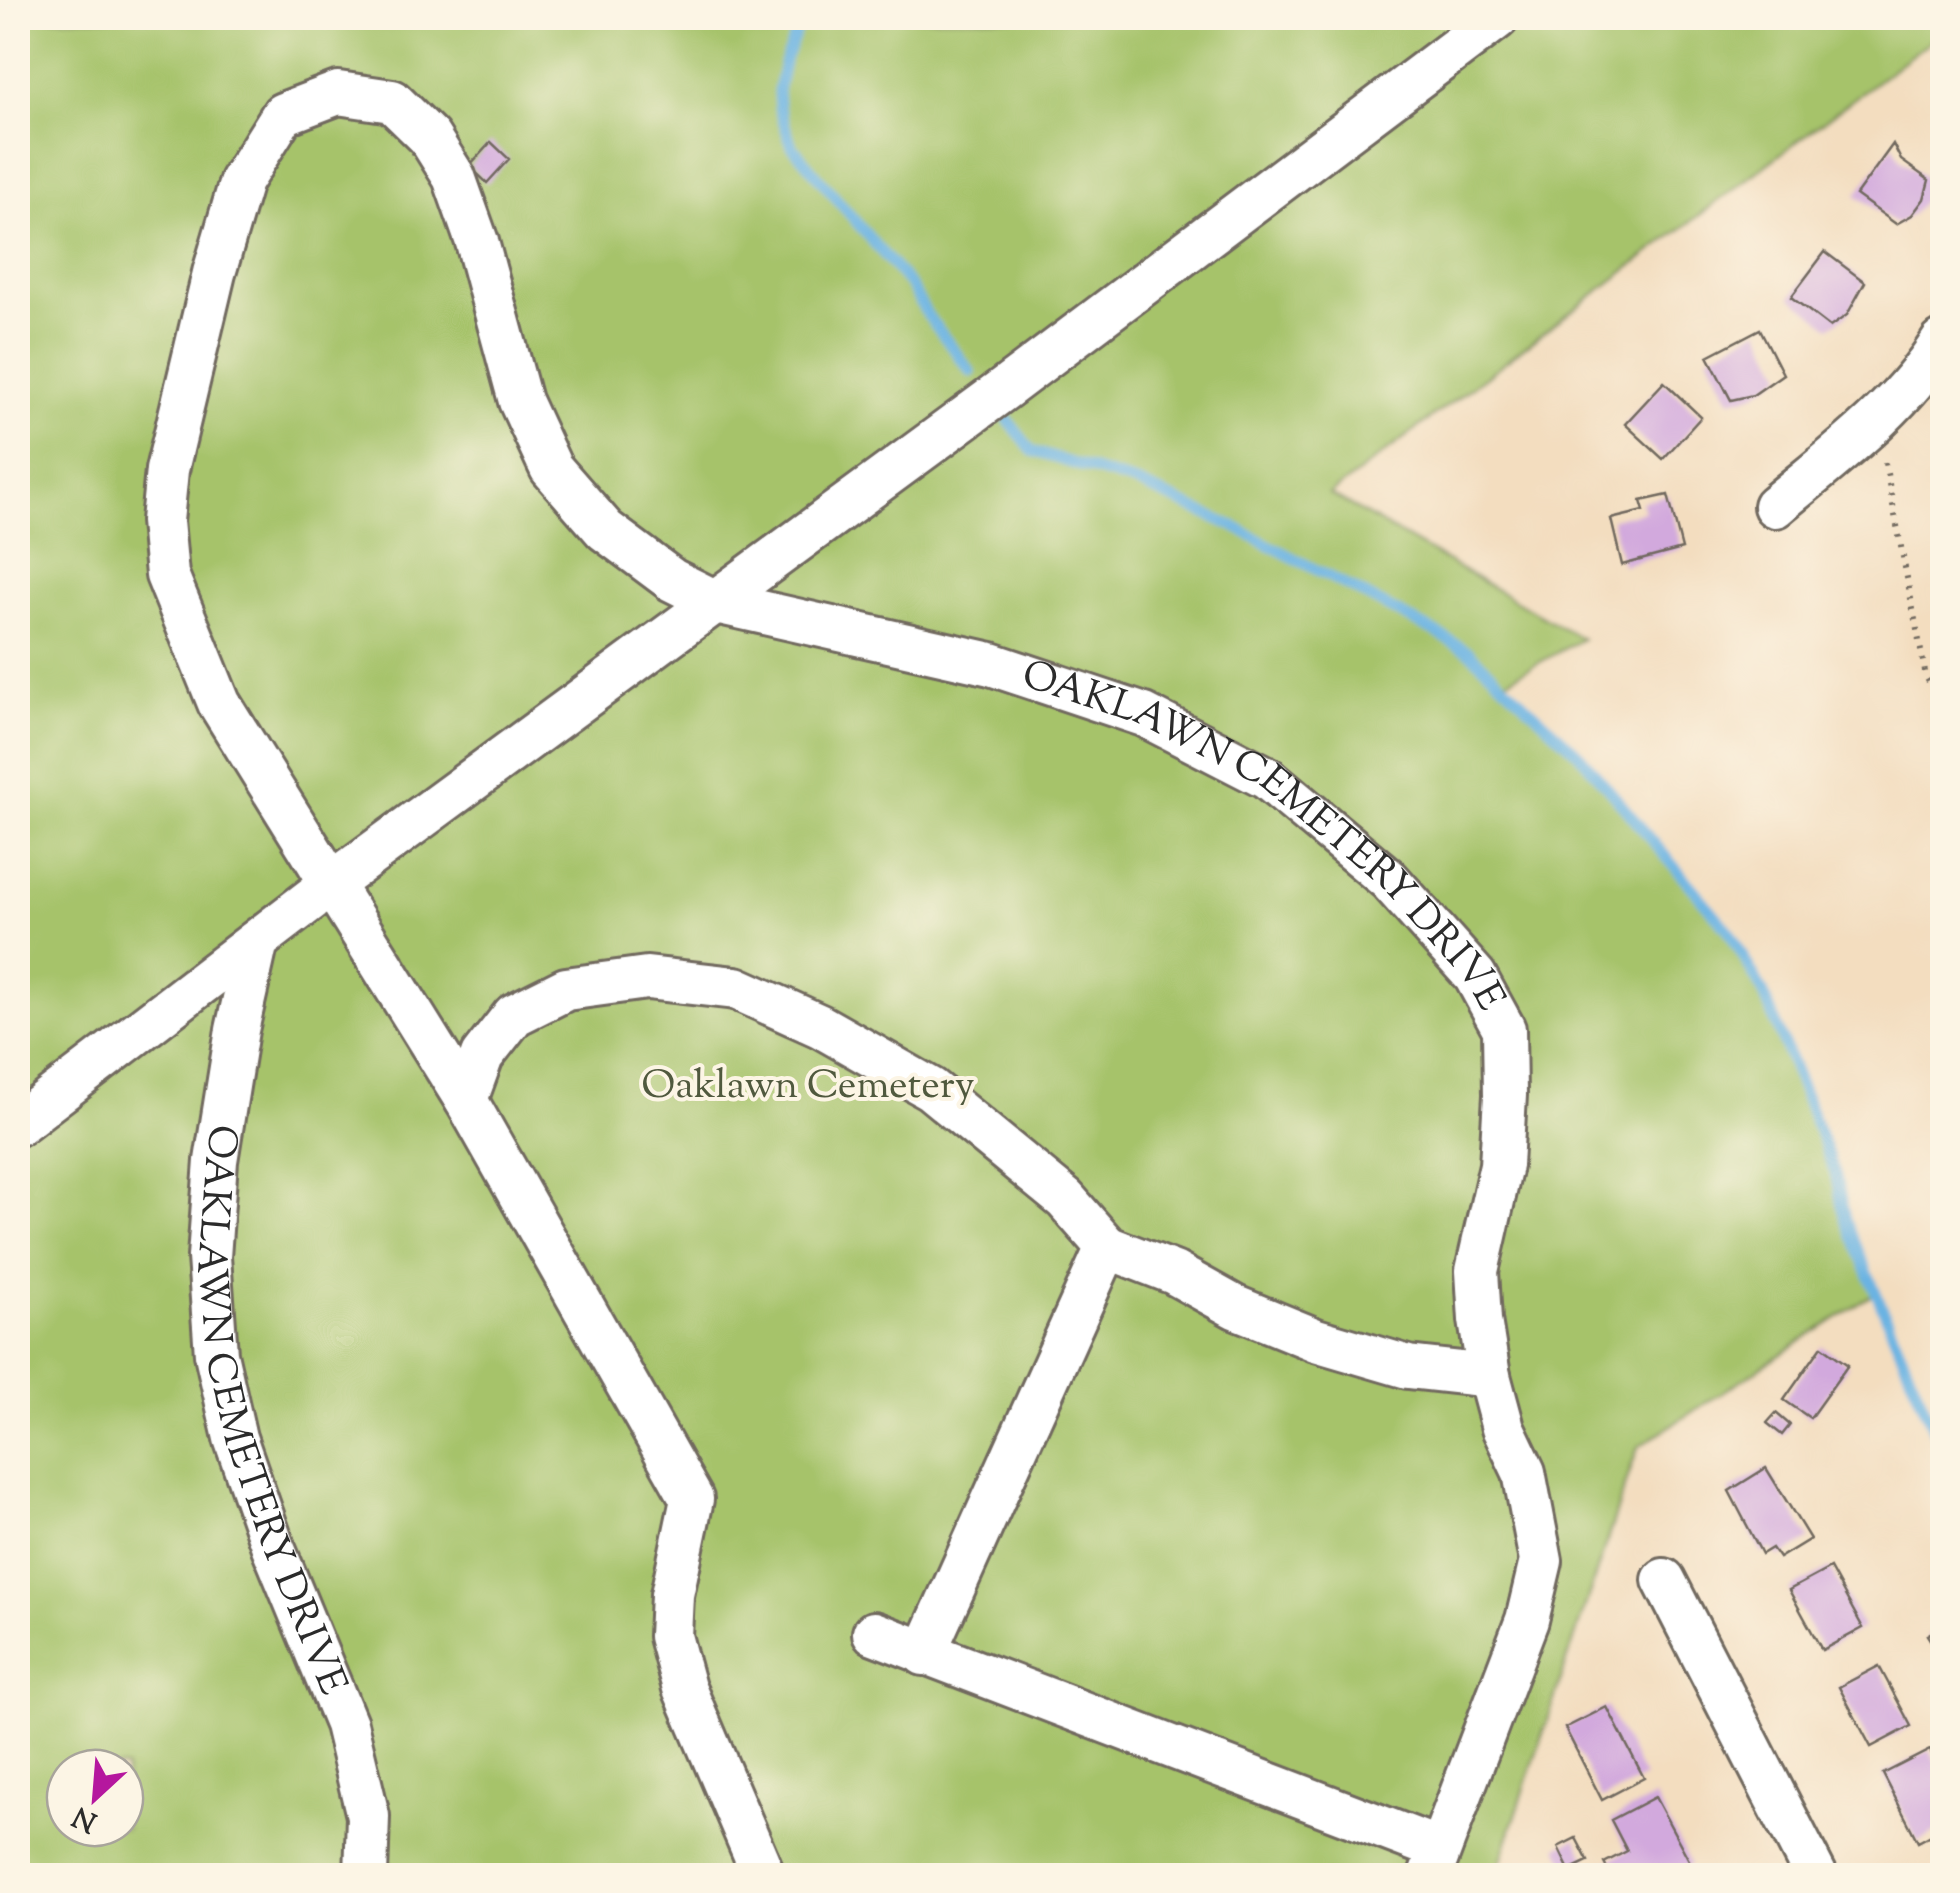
<svg xmlns="http://www.w3.org/2000/svg" width="1960" height="1893" font-family="'Sorts Mill Goudy',serif">
<rect width="100%" height="100%" fill="#fcf5e5"/>
<filter id="ink" filterUnits="userSpaceOnUse"><feTurbulence type="fractalNoise" baseFrequency=".01" numOctaves="2"/><feDisplacementMap in="SourceGraphic" scale="20" xChannelSelector="R" yChannelSelector="G"/><feConvolveMatrix kernelMatrix="1 2 1 2 8 2 1 2 1" color-interpolation-filters="sRGB"/></filter>
<filter id="wash" filterUnits="userSpaceOnUse"><feTurbulence type="fractalNoise" baseFrequency=".0048" numOctaves="4" result="noise"/><feDisplacementMap in="SourceGraphic" scale="40" xChannelSelector="R" yChannelSelector="G"/><feGaussianBlur stdDeviation="2.25" result="paint"/><feColorMatrix in="noise" values="0 0 0 0 0 0 0 0 0 0 0 0 0 0 0 0 0 1.4 0 .05"/><feComposite in="paint" operator="in"/></filter>
<g filter="url(#wash)">
<rect width="100%" height="100%" fill="#f3ddbf"/>
<path fill="#a6c36a" stroke="#68774a" stroke-width="2.5" fill-rule="evenodd" d="M18,18H1942V32L1330,494L1582,639L1502,683L1578,753L1729,931L1764,994L1835,1173L1845,1219L1877,1292L1638,1447L1496,1875H18ZM65,1768H125V1828H65Z"/>
<g fill="none" stroke-linecap="round" stroke-linejoin="round">
<path stroke="#6ab3e2" stroke-width="11" d="M802,18L784,62L778,91L779,108L792,146L911,287L928,316L971,372
M1008,420L1032,451L1139,484L1237,528L1442,636L1469,652L1578,753L1729,931L1764,994L1835,1173L1845,1219L1942,1449"/>
</g>
<g id="blocks">
<path fill="#d2a9dd" d="M491,142L509,159L487,183L469,166Z
M1893,144L1901,160L1929,180L1924,199L1912,215L1896,224L1856,195Z
M1825,252L1865,282L1847,315L1830,327L1791,297Z
M1760,329L1783,374L1753,395L1731,400L1708,356Z
M1664,382L1701,417L1663,459L1625,424Z
M1668,495L1682,549L1622,565L1611,519L1644,511L1641,501Z
M1822,1346L1848,1365L1810,1418L1784,1400Z
M1776,1413L1790,1425L1782,1435L1767,1423Z
M1766,1468L1810,1539L1779,1558L1772,1548L1762,1554L1729,1491Z
M1830,1568L1863,1628L1822,1650L1789,1590Z
M1939,1628L1942,1645L1936,1649L1927,1635Z
M1879,1666L1911,1726L1871,1747L1839,1687Z
M1607,1707L1644,1778L1602,1800L1565,1728Z
M1930,1750L1942,1773V1829L1918,1842L1883,1774Z
M1655,1797L1691,1864L1670,1876H1611L1604,1863L1627,1851L1611,1820Z
M1576,1838L1588,1861L1569,1870L1558,1847Z"/>
</g>
</g>
<g filter="url(#ink)">
<use href="#blocks" fill-opacity="0" stroke="#71695f" stroke-width="2.5"/>
<g fill="none" stroke-linecap="round" stroke-linejoin="round">
<defs>
<g id="street">
<path d="M1775,506C1835,456 1900,409 1942,342"/>
<path id="s1" d="M257,941L237,1030L216,1161L209,1257L216,1354L235,1438L273,1547L346,1724L368,1816L366,1876"/>
<path d="M466,1100L482,1056L514,1015L566,989L647,978L736,988L820,1026L931,1089L1065,1199L1107,1247L924,1654"/>
<path d="M18,1124L331,884L1003,390L1497,18"/>
<path d="M1107,1247L1174,1273L1235,1307L1316,1340L1408,1367L1489,1376"/>
<path d="M1664,1580L1816,1876"/>
<path d="M874,1633L1439,1849"/>
<path id="s2" d="M764,1876L684,1688L670,1636L672,1595L692,1499L466,1100L219,703L167,575L162,521L167,470L214,273L241,181L283,114L338,93L392,101L429,137L454,177L477,242L520,401L551,468L605,530L672,580L716,602L991,664L1144,715L1267,778L1389,880L1475,976L1504,1029L1505,1095L1501,1165L1477,1271L1480,1320L1489,1376L1503,1428L1524,1472L1541,1561L1527,1620L1430,1876"/>
</g>
</defs>
<use href="#street" stroke="#71695f" stroke-width="48"/>
<path stroke="#71695f" stroke-width="6" stroke-dasharray="2.5 8" stroke-linecap="butt" d="M1885,463L1926,677L1942,703"/>
<use href="#street" stroke="#fff" stroke-width="42"/>
</g>
</g>
<g text-anchor="middle" dominant-baseline="central" stroke-width="8" stroke-linejoin="round" paint-order="stroke">
<g font-size="40" fill="#2b2b2b" stroke="#fcf5e5">
<text stroke="none"><textPath href="#s2" startOffset="3290">OAKLAWN CEMETERY DRIVE</textPath></text>
<text stroke="none"><textPath href="#s1" startOffset="482">OAKLAWN CEMETERY DRIVE</textPath></text>
</g>
<g font-size="40" fill="#50593e" stroke="#fcf5e5">
<text x="808" y="1087">Oaklawn Cemetery</text>
</g>
</g>
<rect width="1960" height="1893" fill="none" stroke="#fcf5e5" stroke-width="60"/>
<g transform="translate(95 1798) rotate(206)"><circle r="48" fill="#fcf5e5" stroke="#a8a49b" stroke-width="2.5"/>
<path d="M0-8L18 38L0 25L-18 38Z" fill="#b5179e"/>
<text y="-15" font-size="28" font-weight="bold" text-anchor="middle" fill="#2b2b2b">N</text>
</g>
</svg>
